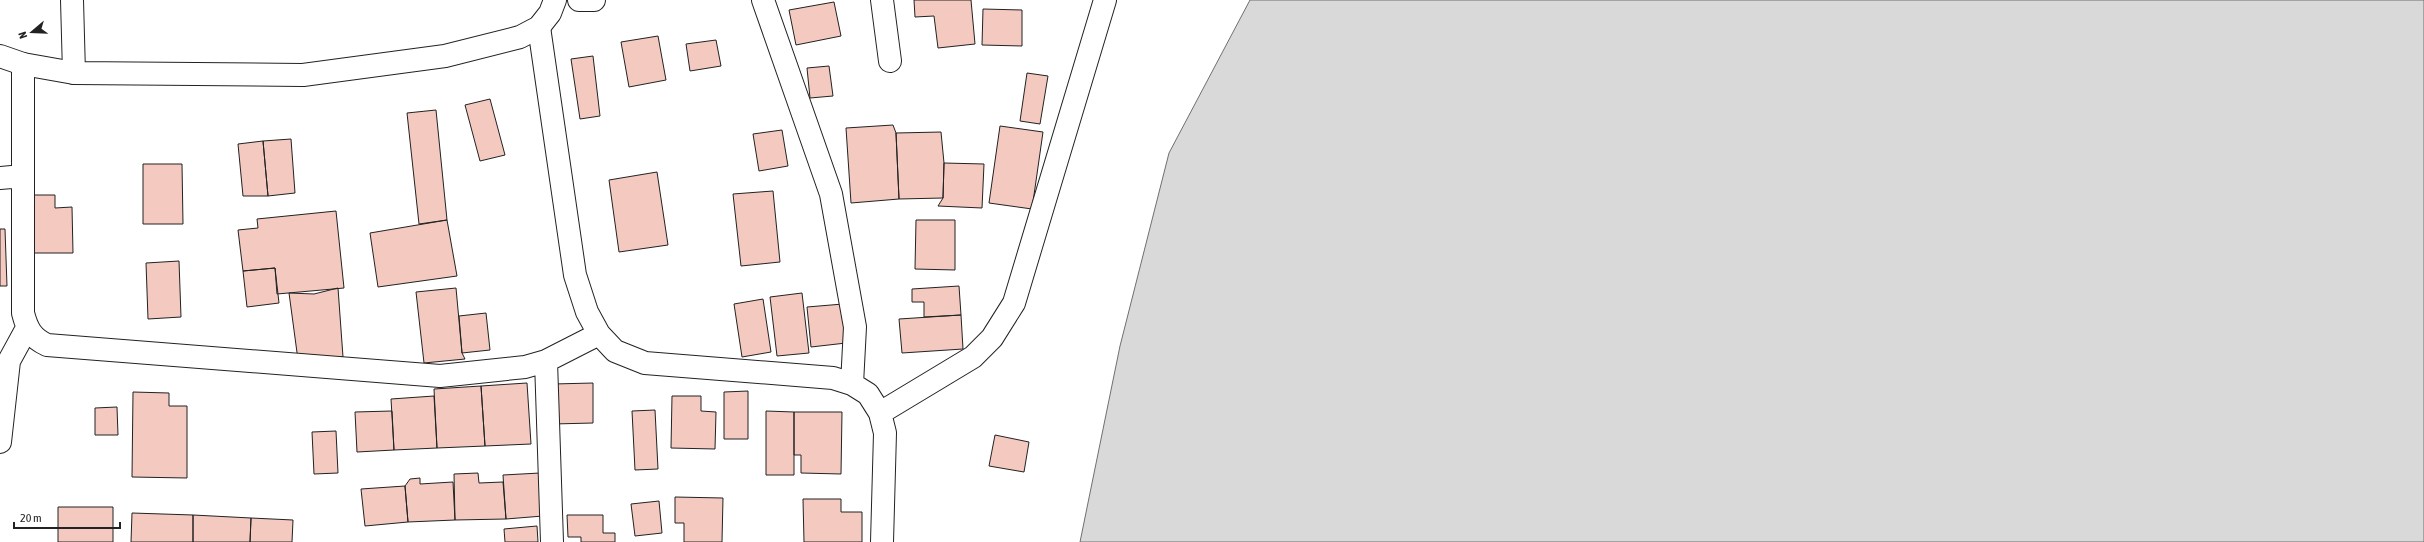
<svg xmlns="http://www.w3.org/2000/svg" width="2424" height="542" font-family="'Asap Condensed',sans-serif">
<rect width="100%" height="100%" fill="#fff"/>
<path fill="#d9d9d9" stroke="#6f6f6f" d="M1250,0H2424V542H1080L1120,346L1169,153Z"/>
<path fill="#f3c9c0" stroke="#222" d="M914,0H971L975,44L938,48L934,16L915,17Z
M834,2L841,36L796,45L789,10Z
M983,9L1022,10V46L982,45Z
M658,36L666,80L629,87L621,42Z
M716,40L721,66L690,71L686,44Z
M593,56L600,116L580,119L571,59Z
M829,66L833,96L810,98L807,68Z
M1027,73L1048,76L1040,124L1020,121Z
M490,99L505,155L480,161L465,105Z
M436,110L447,220L419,224L407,113Z
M893,125L896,133L899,199L851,203L846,128Z
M1000,126L1043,132L1032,209L989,203Z
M782,130L788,166L759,171L753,134Z
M941,132L944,163L943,198L899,199L896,133Z
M291,139L295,193L268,196L263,141Z
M263,141L268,196H243L238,144Z
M944,163L984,164L982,208L938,206L943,198Z
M143,164H182L183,224H143Z
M657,172L668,245L619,252L609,180Z
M773,191L780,262L741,266L733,194Z
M32,195H55V208L72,207L73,253H33Z
M336,211L344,288L277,294L275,268L243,271L238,230L258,228L257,219Z
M447,220L457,276L378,287L370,233Z
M916,220H955V270L915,269Z
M0,229H5L7,286H0Z
M179,261L181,317L148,319L146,263Z
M275,268L279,303L247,307L243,271Z
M959,286L961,315L924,317V302H912V289Z
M338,288L343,357L298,360L289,293L314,294Z
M456,288L462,353L465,359L424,363L416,292Z
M802,293L809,353L777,356L770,297Z
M763,299L771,352L742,357L734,304Z
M843,304L846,343L811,347L807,307Z
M486,313L490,350L462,353L459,316Z
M961,315L963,349L902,353L899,319Z
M527,383L531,444L485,446L481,386Z
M593,383V423L553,424V384Z
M481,386L485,446L437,448L434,389Z
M748,391V439H724V392Z
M133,392L169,393V406H187V478L132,477Z
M434,396L437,448L394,450L391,399Z
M672,396H701V411L716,412L715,449L671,448Z
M117,407L118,435H95V408Z
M655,410L658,469L635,470L632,411Z
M392,411L394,450L357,452L355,412Z
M766,411L794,412V475H766Z
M794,412H842L841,474L801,473V455H794Z
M336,431L338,473L314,474L312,432Z
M995,435L1029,442L1024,472L989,466Z
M478,473L479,483L503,482L506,519L455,520L454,474Z
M540,473L543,516L506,519L503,475Z
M420,478V484L453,482L455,520L408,522L405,486L410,479Z
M405,486L408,522L365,526L361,489Z
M675,497L723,498L722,542H684V523H675Z
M803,499H841V512H862V542H804Z
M659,501L662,533L635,536L631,504Z
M58,507H113V542H58Z
M132,513L193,515V542H131Z
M193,515L251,518L250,542H193Z
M567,515H603V533H615V542H581V537H568Z
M251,518L293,520L292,542H250Z
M537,526L538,542H505L504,529Z"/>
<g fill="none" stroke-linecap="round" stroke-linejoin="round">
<defs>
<path id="street" d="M72,0L74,73
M579,0H594
M763,0L831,194L855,327L852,384
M882,0L890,61
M539,27L575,275L587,312L599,334L615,351L645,363L833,378L852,384L868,394L880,413L885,433L882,542
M23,64V313C27,329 32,338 47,345L440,376L525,367L546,361L599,334
M0,178L23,176
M546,361L552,542
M880,413L973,357L992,338L1014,303L1105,0
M0,442L9,361L27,328"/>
<path id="secondary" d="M0,56L23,64L74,73L303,75L445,56L520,37L539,27L550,13L555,0"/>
</defs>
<use href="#street" stroke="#222" stroke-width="24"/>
<use href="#secondary" stroke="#222" stroke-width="24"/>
<use href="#street" stroke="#fff" stroke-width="22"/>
<use href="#secondary" stroke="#fff" stroke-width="22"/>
</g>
<g transform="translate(32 32) rotate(251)" stroke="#ffffff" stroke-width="3" paint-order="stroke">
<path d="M0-3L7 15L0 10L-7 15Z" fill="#222222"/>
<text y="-6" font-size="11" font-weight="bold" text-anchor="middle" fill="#222222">N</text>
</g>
<path d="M14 522v6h106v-6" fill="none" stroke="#222222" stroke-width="2"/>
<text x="20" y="522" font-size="12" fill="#222222" stroke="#ffffff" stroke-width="3" paint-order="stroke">20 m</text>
</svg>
